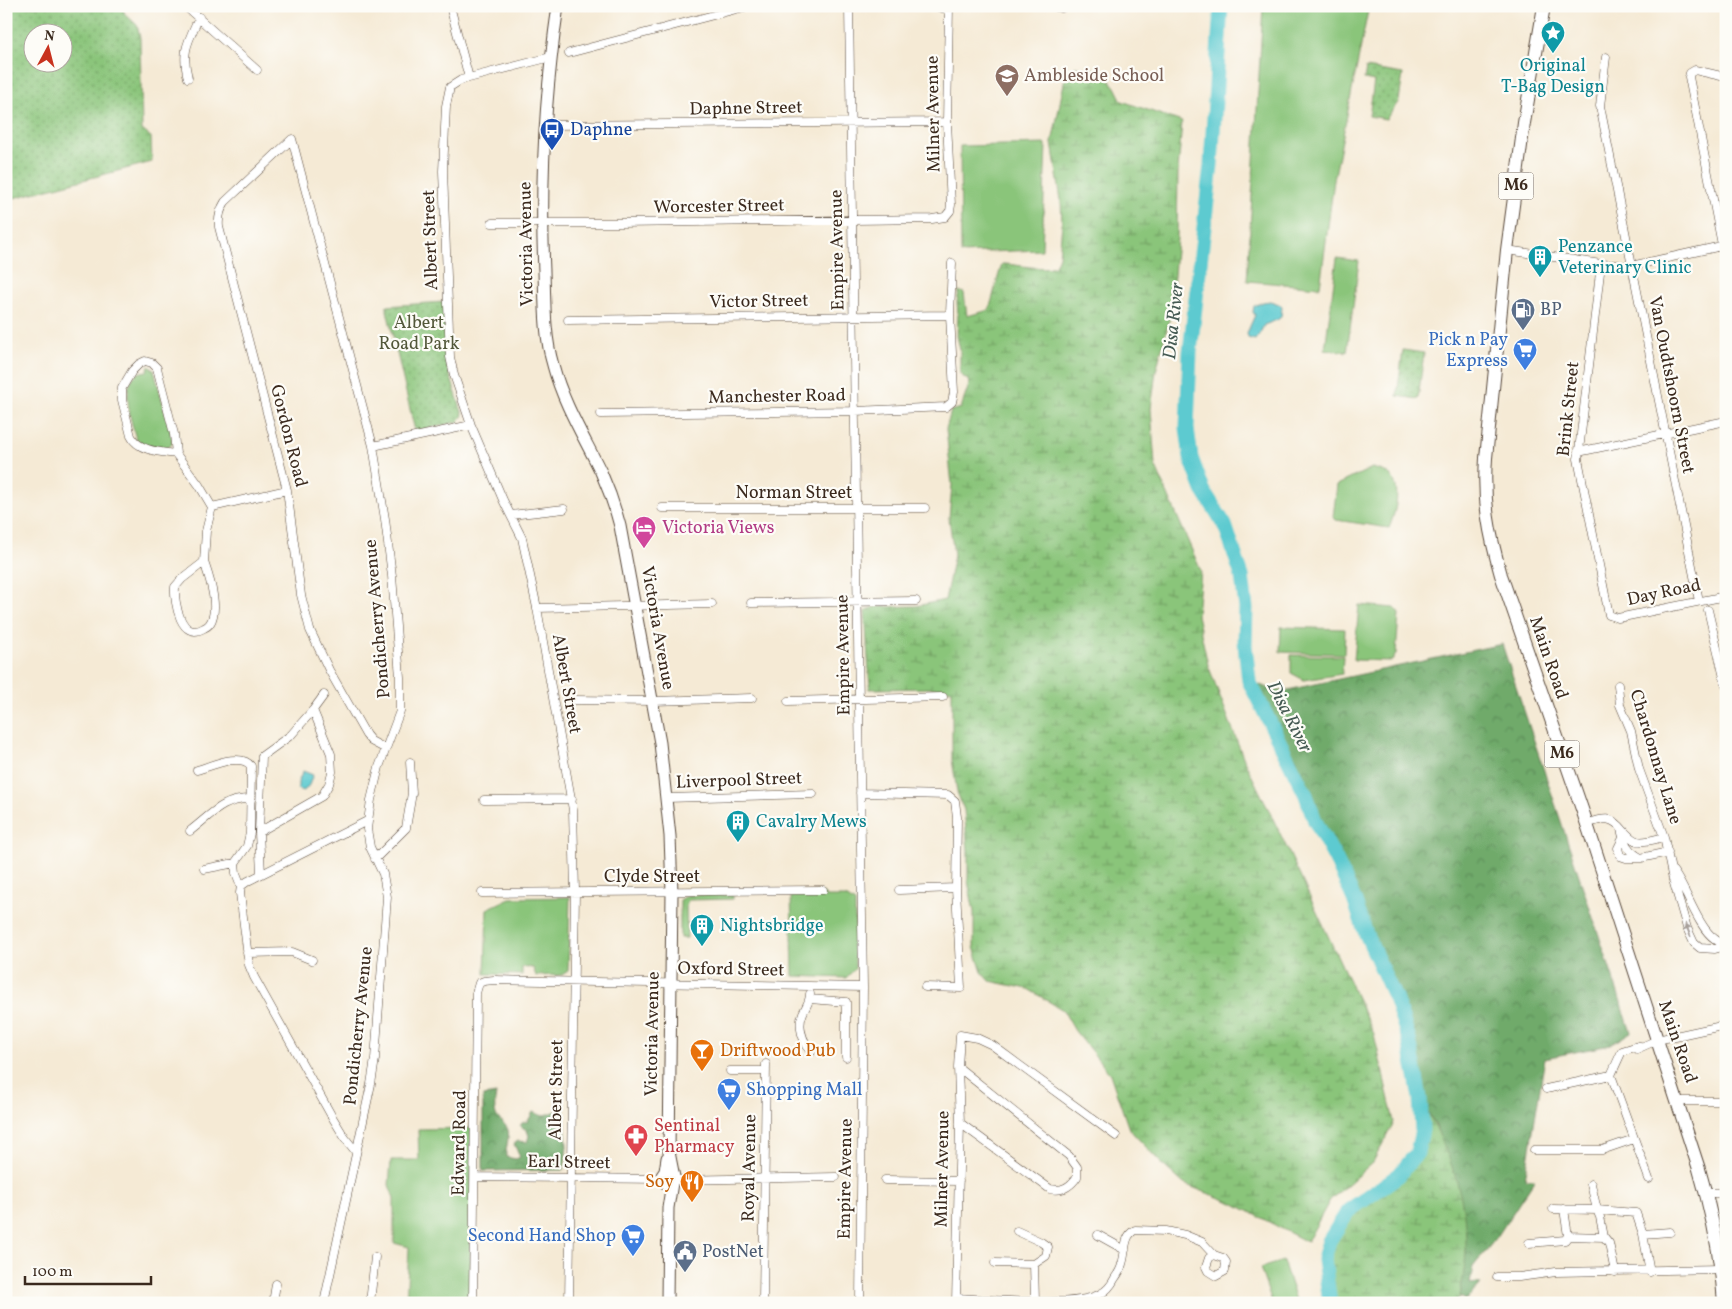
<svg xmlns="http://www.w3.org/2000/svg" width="1732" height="1309" font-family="Vollkorn,serif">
<defs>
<pattern id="forest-crowns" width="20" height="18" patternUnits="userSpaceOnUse" patternTransform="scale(1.25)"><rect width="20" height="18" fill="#6faa6a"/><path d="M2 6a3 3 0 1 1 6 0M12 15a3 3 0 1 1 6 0" fill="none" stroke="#5c8b57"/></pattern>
<pattern id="wetland-marsh" width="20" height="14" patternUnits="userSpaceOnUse" patternTransform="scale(1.25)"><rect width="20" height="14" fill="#8ac57a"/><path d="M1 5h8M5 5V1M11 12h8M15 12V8" fill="none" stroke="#72a063"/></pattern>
<pattern id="park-dots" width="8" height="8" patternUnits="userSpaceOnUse" patternTransform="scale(1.25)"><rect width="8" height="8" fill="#8ac57a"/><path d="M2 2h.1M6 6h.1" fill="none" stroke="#72a063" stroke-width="1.8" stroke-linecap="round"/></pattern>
</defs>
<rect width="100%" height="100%" fill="#fdfcf7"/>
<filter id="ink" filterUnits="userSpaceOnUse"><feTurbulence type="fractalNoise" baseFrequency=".02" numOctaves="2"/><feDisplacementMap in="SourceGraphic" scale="10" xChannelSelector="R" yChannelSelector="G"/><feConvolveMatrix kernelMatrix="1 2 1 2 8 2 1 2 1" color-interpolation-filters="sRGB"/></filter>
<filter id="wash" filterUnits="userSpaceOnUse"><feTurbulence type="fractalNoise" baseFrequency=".0096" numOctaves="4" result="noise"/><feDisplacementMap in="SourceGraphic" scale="20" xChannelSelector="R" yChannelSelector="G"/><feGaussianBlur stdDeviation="1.12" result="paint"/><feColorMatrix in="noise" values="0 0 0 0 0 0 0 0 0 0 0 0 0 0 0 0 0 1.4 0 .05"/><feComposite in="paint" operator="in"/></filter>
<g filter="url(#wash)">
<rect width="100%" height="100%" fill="#f5ead5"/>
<path fill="#8ac57a" stroke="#62784c" d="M1263,6H1369L1334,180L1320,287L1247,281Z
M1046,144L1042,250L961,253L960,146Z
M1337,258L1359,261L1347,352L1325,349Z
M149,366L154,370L172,437V443L168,447L145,445L136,439C131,421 116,373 147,371Z
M1372,468C1379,470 1386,471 1391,476C1402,489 1395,514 1389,528L1336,520L1333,517L1337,485Z
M1359,605L1395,608L1399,614L1396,654L1392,661L1354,660Z
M1281,627L1345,629L1344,654L1280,652Z
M1291,655L1343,656L1342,674L1304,680L1291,673Z
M791,893L824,894L826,897H846L855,903V969L846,978L793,976Z
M688,895H733V899L688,900L686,905L687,938H680V900Z
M570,897L568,971L562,975L536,976L533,968L522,967V975L485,974L487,909L510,898Z
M472,1128L470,1303H406L409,1247L394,1243V1198L389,1185L391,1160H419L418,1129Z
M1283,1261L1297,1303H1272L1260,1268Z"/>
<path fill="url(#forest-crowns)" stroke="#556a44" d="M1502,644L1631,1032L1610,1045L1545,1058L1525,1179H1535L1497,1237L1473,1267L1470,1283L1481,1284L1466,1300L1460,1297L1466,1248L1436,1126L1420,1098L1409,1039L1403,1022L1354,899L1336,860L1315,821L1306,795L1249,681C1261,684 1270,691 1283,691Z
M496,1094C495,1102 493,1112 498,1118C501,1122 506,1124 508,1130C510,1137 505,1148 506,1157L516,1159L520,1157L514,1144L518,1141L527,1142L529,1136L527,1130L520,1126L522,1123L528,1121L533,1112L543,1116L557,1111L560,1099L563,1100L567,1146L564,1170L483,1171V1096Z"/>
<path fill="url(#wetland-marsh)" stroke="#62784c" d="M1075,67L1101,70L1115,87L1122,101L1182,122L1178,171L1177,238L1171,313L1156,371L1151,409L1155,465L1201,571L1197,615L1208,665L1245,762L1277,827L1374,1034L1394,1122L1373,1162L1330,1200L1307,1242L1233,1203L1184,1184L1163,1165L1129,1129L1110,1074L1075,1031L1063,1010L1028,989L990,981L982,972L974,947V912L968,881V850L964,810L957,792L952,759V690L943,688L870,689L865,611L874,607L916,606L945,600L954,555L949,518L952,485L946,429L951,411L961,408L970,382L960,374V350L957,336L958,314L957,302L959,291L964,293L967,316L989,310C994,294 997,279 1002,264C1017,264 1042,271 1055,266L1059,256L1062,224L1061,200L1052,143L1066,73Z
M1420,1098C1446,1143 1467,1195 1466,1247C1466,1264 1462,1281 1460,1297L1455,1303H1330L1324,1259L1329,1241L1348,1211L1399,1175L1416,1154L1422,1130Z"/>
<path fill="url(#park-dots)" stroke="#62784c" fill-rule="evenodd" d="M6,6H122L125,14L137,25L140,38L142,130L151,137L152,162L6,200ZM62,32V62H32V32Z
M1366,68L1403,74L1399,101L1386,119L1369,116L1374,81L1364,79Z
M444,302L447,366L463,415L458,422L415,431L386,306Z
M1403,350L1424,353L1418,399L1397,396Z"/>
<path fill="#5dcad0" stroke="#4c7a77" d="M1270,301L1279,304L1282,307L1281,317L1277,320L1264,325L1260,333L1255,340L1248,338L1247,333L1255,315L1253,312L1254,306L1263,302Z
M303,771L313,775L309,785L304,791L298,789V782Z"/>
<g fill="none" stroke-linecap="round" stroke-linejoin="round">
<path stroke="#5dcad0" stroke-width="15" d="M1221,6L1211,165L1190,352L1187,428L1191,458L1203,490L1225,525L1242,576L1246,608L1245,645L1249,681L1306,795L1315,821L1336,860L1354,899L1366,934L1395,998L1409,1039L1420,1098L1422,1130L1417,1153L1399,1175L1348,1211L1329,1241L1324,1259L1330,1303"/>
</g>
</g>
<g filter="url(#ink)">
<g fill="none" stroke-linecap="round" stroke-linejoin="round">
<defs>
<path id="street" d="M185,6L257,70
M450,6L469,78
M849,6L863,987L860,1303
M935,6L949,10
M1053,6L1062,8
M569,53L748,6
M551,57L461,80L450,87L446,106L443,171L450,357L454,375L471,425L503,500L522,538L537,608L573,810L575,892L569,1303
M1606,57L1600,106L1699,601
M1721,76L1695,70L1690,73L1689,77L1726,265
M188,78C181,51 188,42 199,17
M545,125L947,122
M492,223H620L932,219L945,217L950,211L951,205L947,122L949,6
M1507,250L1601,264L1631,266L1726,245
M1601,264L1578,459L1609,615L1618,618L1726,596
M568,320L950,315
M601,414L855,411L946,407L952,402L954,392L950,315L952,263
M373,446L471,425
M1578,452L1726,421
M176,454C161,452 138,451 131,436L122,400V388L132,371L139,364L145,361L152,363L157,368L174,434L176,454L199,485L212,507L206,531L204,562L182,579L175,587C174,603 181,642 204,628C209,626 212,621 213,616C217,601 209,576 204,562
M212,507L287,490
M662,508H925
M511,515L564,509
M751,603L916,601
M537,608L712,604
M1708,610L1726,686
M1618,685L1620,705L1631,731L1639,769L1664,837L1673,880L1687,928L1694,943L1700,948L1715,949L1726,946
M573,700L653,701L752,698
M788,701L943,697
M197,770C211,766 241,752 251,766L250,833L247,846L235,863L236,873L241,886
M860,793L948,795L955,801L957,817L956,888L961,988L925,987
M666,798L813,794
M484,800L572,799
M1586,824C1604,818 1611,815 1624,831C1628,835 1631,839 1637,841C1645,843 1656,839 1664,837
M1621,829C1624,843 1628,851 1641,858L1668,852
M190,831C211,815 223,798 251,799
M259,832L262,756L291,735L313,710
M1623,838L1618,848L1620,856L1626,858H1641
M375,859L406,828L412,793L410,762
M204,869L235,863
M1673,871C1686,888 1698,928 1715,939C1718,942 1722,943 1726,944
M261,874L259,832L322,796L329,784L332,772L331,754L313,710L324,695
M899,890L956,888
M482,893L823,890
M247,953L292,952L312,960
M810,994C810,1002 806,1006 803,1013C797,1026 803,1041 811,1052
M810,999L846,1002V1057
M1640,1046H1638L1622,1051L1611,1075L1649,1179
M1637,1049L1657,1040L1726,1025
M958,1067L1069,1156L1077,1167V1177C1070,1187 1062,1192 1050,1189L960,1123
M730,1071H766
M1546,1089L1611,1075
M1678,1101H1726
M1534,1150H1602L1634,1139
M356,1152L345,1138L331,1115L254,977L249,965L240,893L241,886L248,881L367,821
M475,1177L661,1179
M674,1180L836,1177
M885,1180L959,1181
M1706,1193H1726
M1553,1209L1597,1210L1591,1184
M1564,1209L1568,1236
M1017,1231L1041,1242L1048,1247L1046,1256L1034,1264L1035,1301
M1643,1234L1670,1232
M1098,1235L1125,1250
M1529,1243L1565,1240L1568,1236L1604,1237
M995,1263L1034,1264
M1615,1272L1609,1243L1604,1237L1600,1217L1597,1210L1636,1213L1643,1234L1650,1272
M1497,1277H1519L1556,1272L1721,1269
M956,1298C989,1299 1073,1309 1100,1294C1107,1291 1112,1284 1115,1278C1118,1274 1121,1269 1122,1264C1126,1253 1123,1236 1135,1230L1166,1231L1185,1235L1202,1242L1214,1255L1223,1258L1226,1262L1225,1271L1216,1276L1208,1271L1206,1267L1209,1258L1214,1255
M273,1303L276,1284
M324,1303L371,1084L375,1059L387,897L383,874L370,847L367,829L371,800L379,767L400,711V677L392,576L385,519L373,446L292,139L225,202C220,210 218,217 219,227L287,490L301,595L310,630L329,670L366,735L371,741L386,749
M370,1303L375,1257
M473,1303L476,993L479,983L484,981L494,980L863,987
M763,1303L766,1064
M956,1303L960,1123L958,1067L960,1035L977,1038L992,1045L1116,1136"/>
<path id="secondary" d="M558,6C545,94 540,182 544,271C545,302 544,335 553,365C563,403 584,437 601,472C609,490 615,507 620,526L660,743L670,836L672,892L669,1152L674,1177L672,1183L668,1208L667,1303
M665,1183L661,1177L665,1171L667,1158"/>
<path id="primary" d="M1544,6L1524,123L1507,250L1486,458C1483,502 1489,533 1501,575L1582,809L1699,1169C1712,1213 1721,1257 1724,1303"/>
</defs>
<use href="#street" stroke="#574739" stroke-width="9"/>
<use href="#secondary" stroke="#574739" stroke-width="13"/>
<use href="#primary" stroke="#574739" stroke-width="14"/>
<use href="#street" stroke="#fff" stroke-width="8"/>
<use href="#secondary" stroke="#fff" stroke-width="11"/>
<use href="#primary" stroke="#fff" stroke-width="12"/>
</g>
<defs><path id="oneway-solid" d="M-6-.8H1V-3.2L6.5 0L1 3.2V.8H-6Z" transform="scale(1.25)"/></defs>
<use fill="#a79f9a" href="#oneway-solid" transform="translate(1688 930) rotate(-111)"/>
</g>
<defs>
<symbol id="sight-pin" viewBox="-11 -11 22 30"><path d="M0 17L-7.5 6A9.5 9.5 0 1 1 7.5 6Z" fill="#0f9aa8" stroke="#fdfcf7"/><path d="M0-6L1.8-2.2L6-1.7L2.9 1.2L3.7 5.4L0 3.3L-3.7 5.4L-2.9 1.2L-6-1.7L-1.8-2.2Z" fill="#fff"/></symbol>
<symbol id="school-pin" viewBox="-11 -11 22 30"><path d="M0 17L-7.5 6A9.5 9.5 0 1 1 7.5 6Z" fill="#8d6e63" stroke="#fdfcf7"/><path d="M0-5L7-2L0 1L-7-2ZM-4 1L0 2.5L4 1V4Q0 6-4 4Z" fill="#fff"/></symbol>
<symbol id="bus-pin" viewBox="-11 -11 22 30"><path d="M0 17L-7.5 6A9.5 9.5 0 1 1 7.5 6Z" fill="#1a4fb4" stroke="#fdfcf7"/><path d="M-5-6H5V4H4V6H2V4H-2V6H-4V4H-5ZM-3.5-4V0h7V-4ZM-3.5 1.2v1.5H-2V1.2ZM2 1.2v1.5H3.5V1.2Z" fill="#fff"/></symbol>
<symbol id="building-pin" viewBox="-11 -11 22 30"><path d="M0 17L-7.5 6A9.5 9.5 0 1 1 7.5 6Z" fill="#0f9aa8" stroke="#fdfcf7"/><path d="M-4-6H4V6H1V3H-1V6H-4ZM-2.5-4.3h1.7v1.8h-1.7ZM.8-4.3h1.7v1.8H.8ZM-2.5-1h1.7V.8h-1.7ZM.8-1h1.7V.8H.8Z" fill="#fff"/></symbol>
<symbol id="fuel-pin" viewBox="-11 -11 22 30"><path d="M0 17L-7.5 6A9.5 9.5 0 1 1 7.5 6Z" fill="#5c6f8a" stroke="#fdfcf7"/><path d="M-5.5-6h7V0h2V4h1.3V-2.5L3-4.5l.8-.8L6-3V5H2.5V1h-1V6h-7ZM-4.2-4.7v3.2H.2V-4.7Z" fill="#fff"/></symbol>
<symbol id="supermarket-pin" viewBox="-11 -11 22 30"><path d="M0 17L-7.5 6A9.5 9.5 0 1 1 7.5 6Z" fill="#3f7fe0" stroke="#fdfcf7"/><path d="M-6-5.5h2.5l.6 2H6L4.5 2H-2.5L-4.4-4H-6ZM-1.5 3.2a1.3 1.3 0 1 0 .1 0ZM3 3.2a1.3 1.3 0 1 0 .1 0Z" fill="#fff"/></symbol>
<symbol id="hotel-pin" viewBox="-11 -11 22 30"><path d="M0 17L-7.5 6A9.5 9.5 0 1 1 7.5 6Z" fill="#d1479c" stroke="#fdfcf7"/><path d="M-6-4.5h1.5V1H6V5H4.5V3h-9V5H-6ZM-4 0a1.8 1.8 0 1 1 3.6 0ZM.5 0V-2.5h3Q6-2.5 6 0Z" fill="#fff"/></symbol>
<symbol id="bar-pin" viewBox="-11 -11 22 30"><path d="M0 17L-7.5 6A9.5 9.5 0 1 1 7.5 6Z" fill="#e8710a" stroke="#fdfcf7"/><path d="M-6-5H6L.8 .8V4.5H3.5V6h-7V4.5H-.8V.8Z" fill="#fff"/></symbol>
<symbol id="pharmacy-pin" viewBox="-11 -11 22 30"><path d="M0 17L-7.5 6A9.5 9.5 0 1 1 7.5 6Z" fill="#e0444e" stroke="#fdfcf7"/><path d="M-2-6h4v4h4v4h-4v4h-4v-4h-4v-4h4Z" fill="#fff"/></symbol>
<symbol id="restaurant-pin" viewBox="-11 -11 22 30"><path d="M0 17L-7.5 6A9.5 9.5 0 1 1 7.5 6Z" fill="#e8710a" stroke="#fdfcf7"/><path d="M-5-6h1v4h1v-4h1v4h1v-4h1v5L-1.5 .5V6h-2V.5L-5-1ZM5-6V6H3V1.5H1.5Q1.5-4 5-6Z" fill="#fff"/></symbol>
<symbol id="civic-pin" viewBox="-11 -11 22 30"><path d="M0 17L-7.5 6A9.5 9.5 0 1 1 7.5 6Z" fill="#5c6f8a" stroke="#fdfcf7"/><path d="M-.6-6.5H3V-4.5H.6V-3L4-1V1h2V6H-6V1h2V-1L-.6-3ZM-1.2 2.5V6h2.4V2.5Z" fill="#fff"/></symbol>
</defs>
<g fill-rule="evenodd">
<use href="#sight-pin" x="1539" y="19" width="28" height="38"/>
<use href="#school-pin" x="993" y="62" width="28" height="38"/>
<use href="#bus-pin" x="538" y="116" width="28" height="38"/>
<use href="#building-pin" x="1526" y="243" width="28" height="38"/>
<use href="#fuel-pin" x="1509" y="296" width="28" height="38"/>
<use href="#supermarket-pin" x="1511" y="336" width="28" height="38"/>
<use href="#hotel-pin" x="630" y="514" width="28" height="38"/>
<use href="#building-pin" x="724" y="808" width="28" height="38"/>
<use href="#building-pin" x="688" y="912" width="28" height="38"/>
<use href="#bar-pin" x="688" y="1037" width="28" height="38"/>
<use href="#supermarket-pin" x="715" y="1076" width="28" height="38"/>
<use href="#pharmacy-pin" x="622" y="1122" width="28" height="38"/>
<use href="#restaurant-pin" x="678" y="1168" width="28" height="38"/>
<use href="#supermarket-pin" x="619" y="1222" width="28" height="38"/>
<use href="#civic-pin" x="671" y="1238" width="28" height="38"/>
</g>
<g text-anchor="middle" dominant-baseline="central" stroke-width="4.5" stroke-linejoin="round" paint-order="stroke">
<g fill="#fdfcf7" stroke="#75695f" stroke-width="1">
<rect x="1498.5" y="172.5" width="35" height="27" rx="4"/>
<rect x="1544.5" y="740.5" width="35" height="27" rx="4"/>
</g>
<g font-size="16" font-weight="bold" fill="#3b2a1e">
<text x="1516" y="186">M6</text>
<text x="1562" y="754">M6</text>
</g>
<g font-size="18" fill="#0d838f" stroke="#fdfcf7" text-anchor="start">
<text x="1553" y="66" text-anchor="middle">Original<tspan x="1553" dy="21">T-Bag Design</tspan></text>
<text x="1558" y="247">Penzance<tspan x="1558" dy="21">Veterinary Clinic</tspan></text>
<text x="756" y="822">Cavalry Mews</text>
<text x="720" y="926">Nightsbridge</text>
</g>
<g font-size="18" fill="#785e54" stroke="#fdfcf7" text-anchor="start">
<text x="1024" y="76">Ambleside School</text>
</g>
<g font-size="18" fill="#3b2a1e" stroke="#fdfcf7">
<text transform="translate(746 109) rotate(-1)">Daphne Street</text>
<text transform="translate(934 114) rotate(-91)">Milner Avenue</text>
<text transform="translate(719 207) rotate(-1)">Worcester Street</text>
<text transform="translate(431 240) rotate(-92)">Albert Street</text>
<text transform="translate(527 244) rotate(-91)">Victoria Avenue</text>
<text transform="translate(838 250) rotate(-91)">Empire Avenue</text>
<text transform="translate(759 302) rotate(-1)">Victor Street</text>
<text transform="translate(1671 385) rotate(79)">Van Oudtshoorn Street</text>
<text transform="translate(777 397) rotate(-1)">Manchester Road</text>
<text transform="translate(1569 409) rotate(-84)">Brink Street</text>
<text transform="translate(288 436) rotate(76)">Gordon Road</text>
<text x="794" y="493">Norman Street</text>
<text transform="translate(1664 593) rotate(-12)">Day Road</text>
<text transform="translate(378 619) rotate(-95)">Pondicherry Avenue</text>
<text transform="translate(657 628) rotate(80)">Victoria Avenue</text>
<text transform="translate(844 655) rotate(-91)">Empire Avenue</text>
<text transform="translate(1548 658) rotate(71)">Main Road</text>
<text transform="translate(566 684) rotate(80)">Albert Street</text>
<text transform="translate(1655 757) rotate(73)">Chardonnay Lane</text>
<text transform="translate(739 781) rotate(-2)">Liverpool Street</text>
<text x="652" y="877">Clyde Street</text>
<text transform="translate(731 970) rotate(1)">Oxford Street</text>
<text transform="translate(359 1026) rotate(-84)">Pondicherry Avenue</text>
<text transform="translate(653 1034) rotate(-89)">Victoria Avenue</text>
<text transform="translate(1677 1042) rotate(71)">Main Road</text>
<text transform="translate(557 1090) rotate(-89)">Albert Street</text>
<text transform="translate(460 1143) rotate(-89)">Edward Road</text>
<text transform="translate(569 1163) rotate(1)">Earl Street</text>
<text transform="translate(750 1168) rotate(-89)">Royal Avenue</text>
<text transform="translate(943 1169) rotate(-89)">Milner Avenue</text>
<text transform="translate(846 1179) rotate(-89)">Empire Avenue</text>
</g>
<g font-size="18" fill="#164399" stroke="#fdfcf7" text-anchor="start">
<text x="570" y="130">Daphne</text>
</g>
<g font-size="18" fill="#4e5e75" stroke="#fdfcf7" text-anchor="start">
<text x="1540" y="310">BP</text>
<text x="702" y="1252">PostNet</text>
</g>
<g font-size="18" fill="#53583a" stroke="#fdfcf7">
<text x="419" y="323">Albert<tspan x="419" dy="21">Road Park</tspan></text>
</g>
<g font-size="18" fill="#366cbe" stroke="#fdfcf7" text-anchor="end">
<text x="1508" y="340">Pick n Pay<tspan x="1508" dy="21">Express</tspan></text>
<text x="746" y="1090" text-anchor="start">Shopping Mall</text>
<text x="616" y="1236">Second Hand Shop</text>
</g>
<g font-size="18" fill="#b23c85" stroke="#fdfcf7" text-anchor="start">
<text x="662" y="528">Victoria Views</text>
</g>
<g font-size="18" fill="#c56008" stroke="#fdfcf7" text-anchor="start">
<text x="720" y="1051">Driftwood Pub</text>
<text x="674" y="1182" text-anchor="end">Soy</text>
</g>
<g font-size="18" fill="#be3a42" stroke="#fdfcf7" text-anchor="start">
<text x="654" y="1126">Sentinal<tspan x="654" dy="21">Pharmacy</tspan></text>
</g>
<g font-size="19" font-style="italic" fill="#455a53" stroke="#fdfcf7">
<text transform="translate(1174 321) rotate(-84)">Disa River</text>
<text transform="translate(1289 717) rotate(63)">Disa River</text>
</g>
</g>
<rect width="1732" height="1309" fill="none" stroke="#fdfcf7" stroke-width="25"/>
<g transform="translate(48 48) rotate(7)"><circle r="24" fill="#fdfcf7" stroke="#afa8a0"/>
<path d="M0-4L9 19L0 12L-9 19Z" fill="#c8321e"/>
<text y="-8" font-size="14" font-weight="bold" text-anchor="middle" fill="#3b2a1e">N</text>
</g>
<path d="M25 1276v8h126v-8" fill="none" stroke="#3b2a1e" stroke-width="2.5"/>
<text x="32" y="1276" font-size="15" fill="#3b2a1e" stroke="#fdfcf7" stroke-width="4" paint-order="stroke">100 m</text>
</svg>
